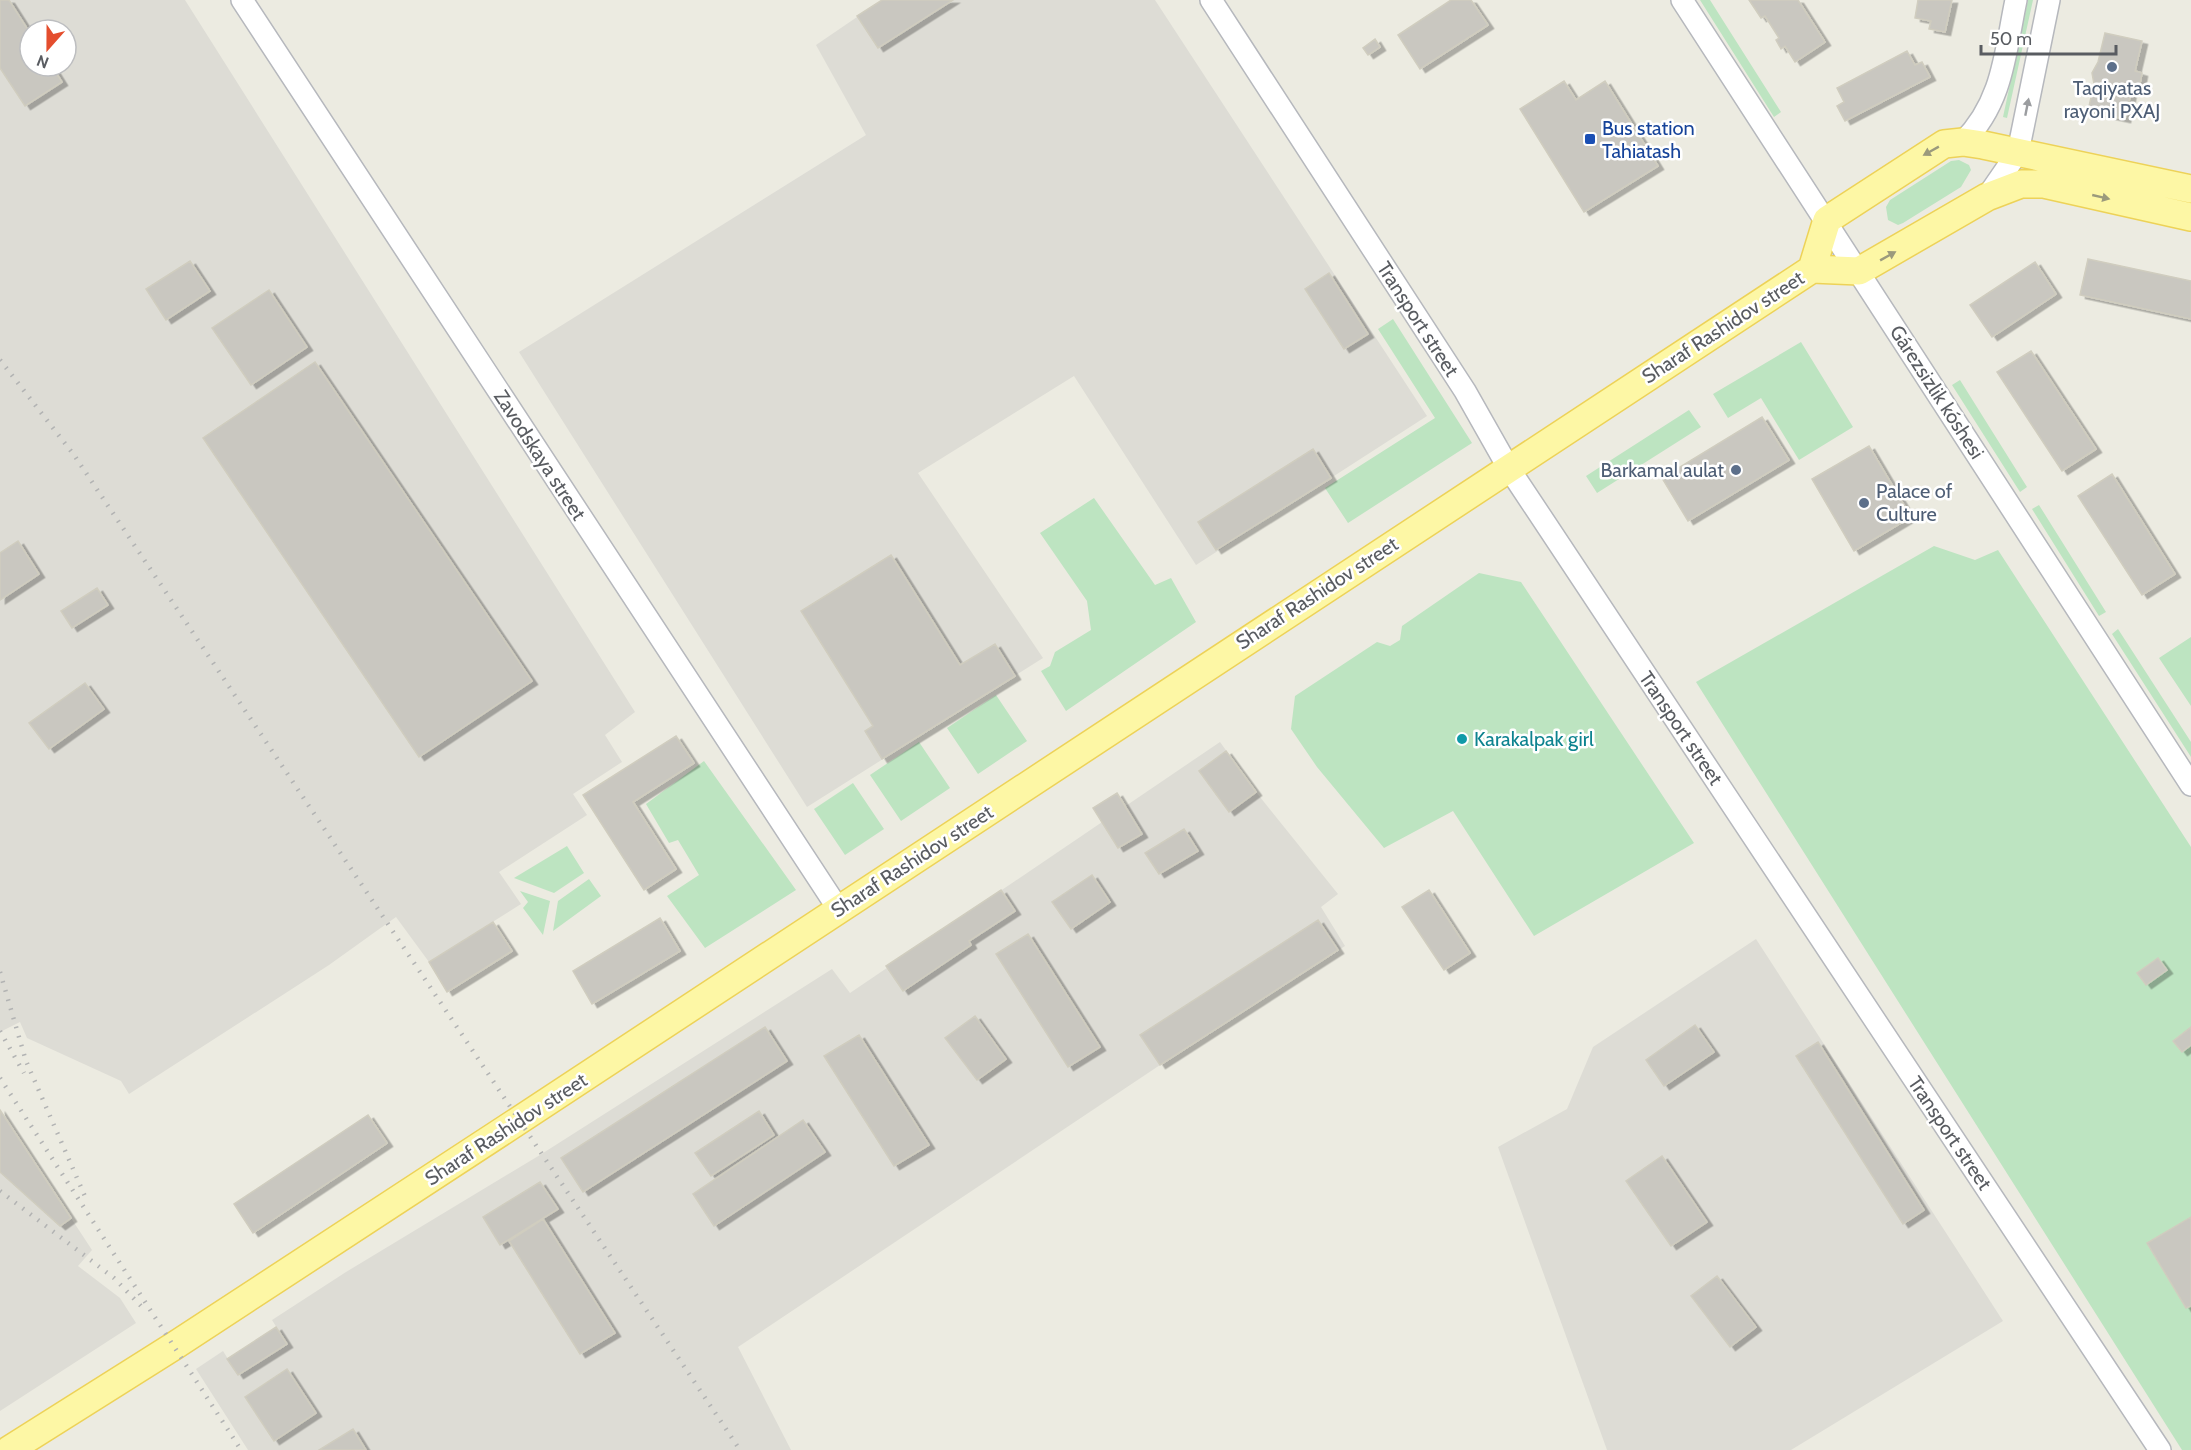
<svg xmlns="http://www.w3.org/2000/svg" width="2191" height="1450" font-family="Cabin,sans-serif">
<defs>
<filter id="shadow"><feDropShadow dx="5.5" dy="3.5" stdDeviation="0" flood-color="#0004"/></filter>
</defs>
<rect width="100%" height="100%" fill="#ecebe1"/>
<path fill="#dddcd5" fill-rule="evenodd" d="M0,0H185L635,712L605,735L622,762L573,794L587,815L499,872L521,904L429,962L396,917L329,965L129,1094L121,1081L27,1038L20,1022L0,1032ZM30,30H66V66H30Z
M882,0H1155L1427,416L1196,565L1074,376L918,473L1043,658L807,807L519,352L866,135L816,45Z
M1220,742L1256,792L1338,894L1321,907L1345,946L1160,1065L738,1347L791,1450H248L196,1369L223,1351L238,1375L287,1344L272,1320L346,1272L540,1155L832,969L850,993Z
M1756,939L2003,1321L1791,1450H1607L1498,1147L1567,1109L1593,1047Z
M0,1110L92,1250L78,1266L120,1298L136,1323L0,1411Z"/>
<path fill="#bde4c1" d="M1700,0H1710L1781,112L1774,117Z
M2028,0H2033L2007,118L2003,117Z
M1959,160L1969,165L1971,170L1961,187L1903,223L1898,225L1888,220L1886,207L1890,200L1951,161Z
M1393,319L1472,443L1348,523L1325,488L1435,418L1378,329Z
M1801,342L1853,427L1799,460L1761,398L1728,418L1713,394Z
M1960,380L2027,487L2020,492L1952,385Z
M1689,410L1701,427L1597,493L1586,476Z
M1094,498L1155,585L1171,578L1196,622L1066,711L1041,671L1050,666L1055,652L1091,630L1087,601L1040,533Z
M2039,505L2106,612L2099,616L2032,509Z
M1934,546L1975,560L1998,550L2191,847V1450H2182L1696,682Z
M1479,573L1521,582L1694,843L1534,936L1453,811L1384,848L1317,767L1291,729L1295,696L1377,642L1390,646L1400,640L1402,626Z
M2118,629L2191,742V757L2112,634Z
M2191,637V706L2159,658Z
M996,695L1027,741L978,774L947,728Z
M919,742L950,788L901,821L870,775Z
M704,761L796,890L705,948L667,896L699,875L678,840L669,843L646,804Z
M853,783L884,829L845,855L814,809Z
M567,846L584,873L554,893L514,878Z
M589,879L601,896L553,931L558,901Z
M520,891L550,901L543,935L523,908L528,902Z"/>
<path fill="#c9c7c0" stroke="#d0cdbf" stroke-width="1.5" filter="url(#shadow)" d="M0,0H9L30,33V66H52L62,82L25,106L0,68Z
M882,0H953L878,48L857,16Z
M1451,0H1471L1488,25L1420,69L1398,35Z
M1749,0H1798L1825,42L1795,62L1785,46L1781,49L1776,40L1779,38L1765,16L1761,18Z
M1918,0H1952L1945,32L1929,29L1931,21L1915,18Z
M2105,33L2142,41L2135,71L2142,73L2139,89L2132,88L2125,119L2088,111L2094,84L2092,73L2098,62Z
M1375,39L1380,47L1368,55L1363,48Z
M1907,51L1915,65L1922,62L1930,77L1845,121L1837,106L1844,102L1837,88Z
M1564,81L1576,100L1605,81L1658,166L1584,212L1520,109Z
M2088,259L2191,281V319L2080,295Z
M190,261L210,291L166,320L146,289Z
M2035,262L2056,294L1992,337L1970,305Z
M1329,273L1368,334L1344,349L1305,289Z
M269,290L307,347L251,385L212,328Z
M2031,351L2096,449L2062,471L1997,372Z
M315,362L532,681L419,757L203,438Z
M1762,417L1789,460L1688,521L1662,478Z
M1869,446L1911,517L1854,551L1812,479Z
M1313,449L1331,478L1216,550L1198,522Z
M2112,474L2175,574L2142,595L2078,496Z
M18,541L39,574L0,600V553Z
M891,555L960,665L995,644L1015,676L882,759L865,731L873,726L801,611Z
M97,588L108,605L72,628L61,611Z
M85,683L104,709L49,749L29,723Z
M676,736L694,763L633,802L676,869L644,890L583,795Z
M1226,751L1256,792L1229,812L1199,771Z
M1117,793L1142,834L1118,848L1093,808Z
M1184,829L1198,851L1159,874L1145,853Z
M1092,875L1110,902L1071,929L1052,902Z
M1001,890L1015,911L969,941L971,945L903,991L886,966Z
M1429,890L1470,953L1444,970L1402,907Z
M660,918L680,951L592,1004L573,971Z
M1318,920L1338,950L1160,1065L1140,1035Z
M493,922L512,951L447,992L429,962Z
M1028,934L1100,1047L1068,1067L996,954Z
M2158,958L2167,970L2146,985L2137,973Z
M975,1016L1006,1059L977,1080L945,1038Z
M1695,1025L1714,1052L1664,1086L1646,1060Z
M765,1027L787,1061L583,1192L561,1158Z
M2191,1027V1045L2182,1052L2173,1041Z
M859,1035L929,1145L894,1166L824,1056Z
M1818,1042L1924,1210L1903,1224L1796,1056Z
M0,1110L71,1218L60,1226L0,1172Z
M759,1111L774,1135L711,1176L695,1153Z
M368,1115L387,1143L253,1233L234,1204Z
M803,1120L825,1152L714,1226L693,1194Z
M1662,1156L1707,1222L1671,1246L1626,1181Z
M540,1182L558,1209L500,1245L483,1217Z
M2191,1217V1306L2186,1308L2147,1243Z
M543,1219L615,1333L580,1354L509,1241Z
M1717,1276L1756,1327L1730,1347L1691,1296Z
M276,1327L287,1344L238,1375L227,1359Z
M287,1369L316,1413L274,1441L245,1397Z
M353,1429L366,1450H319Z"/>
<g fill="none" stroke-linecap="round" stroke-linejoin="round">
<defs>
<path id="minor" d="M242,0L839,910
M1211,0L1465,391L1508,467L2160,1450
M1682,0L2191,785
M1963,142C2003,102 2005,53 2016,0
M1987,197L2018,152L2049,0"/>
<path id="major" d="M1812,269L1827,220L1944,144L1963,142L1983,145L2191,189
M1812,269L1859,271L1987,197L2021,184H2044L2191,217
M9,1450L174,1346L518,1121L1812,269"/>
</defs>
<use href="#minor" stroke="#b6b8bd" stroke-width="24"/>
<use href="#major" stroke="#edd258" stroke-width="30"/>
<use href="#minor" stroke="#fff" stroke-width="21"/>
<use href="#major" stroke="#fdf7a5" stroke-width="27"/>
<path stroke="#b2b3b3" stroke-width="4.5" stroke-dasharray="1.5 8" stroke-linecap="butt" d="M0,360L74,455L740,1450
M0,972L26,1061L87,1201
M0,1031L24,1073
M0,1078L241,1450
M0,1191L114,1278L141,1306"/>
</g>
<defs><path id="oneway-solid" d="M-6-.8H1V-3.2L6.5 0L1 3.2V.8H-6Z" transform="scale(1.5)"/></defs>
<use fill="#9b9da0" href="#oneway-solid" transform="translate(2027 107) rotate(-79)"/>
<g fill="#9b9a7c">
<use href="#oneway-solid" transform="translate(1931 151) rotate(151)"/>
<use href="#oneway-solid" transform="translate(2101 197) rotate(13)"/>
<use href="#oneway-solid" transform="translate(1888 256) rotate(-29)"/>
</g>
<g fill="#5c6f8a" stroke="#fff" stroke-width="2">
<circle cx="2112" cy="67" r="6"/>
<circle cx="1736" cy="470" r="6"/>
<circle cx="1864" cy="503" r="6"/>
</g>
<rect fill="#1a4fb4" stroke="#fff" stroke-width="2" x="1584" y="133" width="12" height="12" rx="3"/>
<circle fill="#0f9aa8" stroke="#fff" stroke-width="2" cx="1462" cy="739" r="6"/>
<g text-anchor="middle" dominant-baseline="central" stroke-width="5" stroke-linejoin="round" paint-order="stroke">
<g font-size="20" fill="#4e5e75" stroke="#fff">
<text x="2112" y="88">Taqiyatas<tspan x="2112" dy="23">rayoni PXAJ</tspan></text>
<text x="1724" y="470" text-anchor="end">Barkamal aulat</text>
<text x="1876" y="491" text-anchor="start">Palace of<tspan x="1876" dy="23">Culture</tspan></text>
</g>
<g font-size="20" fill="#164399" stroke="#fff" text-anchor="start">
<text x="1602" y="128">Bus station<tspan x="1602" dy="23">Tahiatash</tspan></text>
</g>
<g font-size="20" fill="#595c61" stroke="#fff">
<text transform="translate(1418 319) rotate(57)">Transport street</text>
<text transform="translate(1723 327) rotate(-33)">Sharaf Rashidov street</text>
<text transform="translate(1937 392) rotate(57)">Gárezsizlik kóshesi</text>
<text transform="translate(540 455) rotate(57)">Zavodskaya street</text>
<text transform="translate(1317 593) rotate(-33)">Sharaf Rashidov street</text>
<text transform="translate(1681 728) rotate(56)">Transport street</text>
<text transform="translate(912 861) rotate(-33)">Sharaf Rashidov street</text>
<text transform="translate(506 1129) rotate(-33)">Sharaf Rashidov street</text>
<text transform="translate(1950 1133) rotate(56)">Transport street</text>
</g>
<g font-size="20" fill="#0d838f" stroke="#fff" text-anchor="start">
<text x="1474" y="739">Karakalpak girl</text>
</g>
</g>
<g transform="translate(48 48) rotate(201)"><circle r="28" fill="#ffffff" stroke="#bdbec0" stroke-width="1.5"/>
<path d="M0-4.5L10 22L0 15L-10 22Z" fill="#e44e2e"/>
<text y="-9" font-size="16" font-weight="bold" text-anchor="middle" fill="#595c61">N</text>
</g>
<path d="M1981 45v9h135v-9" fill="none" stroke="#595c61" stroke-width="3"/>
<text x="1990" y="45" font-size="18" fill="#595c61" stroke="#ffffff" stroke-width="4.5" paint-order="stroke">50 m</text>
</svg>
